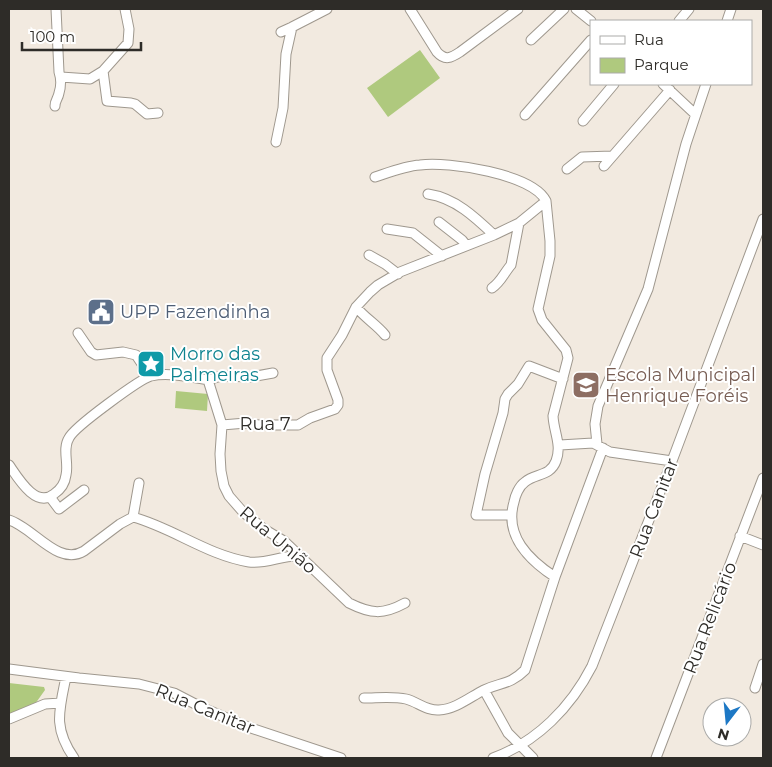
<svg xmlns="http://www.w3.org/2000/svg" width="772" height="767" font-family="Montserrat,sans-serif">
<rect width="100%" height="100%" fill="#f2eae0"/>
<path fill="#afc97e" d="M420,50L440,78L388,117L367,88Z
M176,391L208,394L207,411L175,408Z
M9,683L44,687L45,690L35,704L9,714Z"/>
<g fill="none" stroke-linecap="round" stroke-linejoin="round">
<defs>
<path id="minor" d="M410,9L437,52C445,61 451,58 460,52L518,9
M576,9L591,21
M679,21L689,9
M727,21L731,9
M281,32L292,27
M531,40L564,9
M103,71L107,101L131,103L135,104L147,114L158,113
M61,77L90,79L103,71L128,43L129,29L125,9
M663,84L695,114
M55,106C55,100 58,99 59,93C61,87 61,78 59,72L56,9
M525,115L591,40
M583,121L614,84
M276,142L283,108L286,54L292,27L327,9
M604,166L670,90
M567,169L582,157L612,156
M375,177C390,172 405,166 420,165C448,161 533,174 546,201L550,241V256L538,309L542,320L566,350L568,358L553,416C554,433 562,445 556,461C550,477 535,473 525,482C519,486 515,496 514,502C504,536 529,560 555,577
M428,194C455,198 475,217 494,235
M439,222L462,240L466,245
M387,229L413,233L442,256
M369,255L385,264L398,274
M492,288C501,282 504,273 511,265L519,223
M356,307C365,318 377,325 385,335
M78,333L91,352L96,355L123,352L136,355L142,364L145,378
M208,380L222,425L220,454L221,471L224,486L229,496L243,512L264,529L284,541L349,603C371,614 383,615 405,603
M208,380L221,376L251,377L273,373
M222,425L246,423L259,425H298L310,418L335,409L338,405V400L327,370V358L342,335L356,307L370,292L378,285L400,272L494,235L519,223L546,201
M597,444L595,424L598,406L648,289L686,144L706,84
M560,445L593,443L610,452L672,461
M9,465C18,478 36,509 54,494C60,490 65,483 66,475C69,463 62,449 69,438C74,427 140,379 151,376C168,372 190,377 208,380
M50,497L59,509L84,490
M510,515H476L485,474L503,413L505,399L508,394L518,384L529,366L563,379
M133,517L139,483
M9,520C33,527 58,567 84,551L120,524L133,517C173,528 207,555 249,562C267,564 282,555 299,556
M740,536L763,545
M9,669L79,678L139,684L174,693L201,707L248,727L341,758
M66,677C59,711 53,728 74,758
M755,688L763,664
M484,690L508,733L533,758
M364,698C377,698 393,696 406,699C418,702 426,711 439,710C456,709 470,697 484,690C501,682 510,685 525,670L555,577L603,448
M9,719L45,704L61,703
M493,758C537,742 571,707 592,666L672,461L763,219
M656,758L763,478"/>
</defs>
<use href="#minor" stroke="#9f988e" stroke-width="11"/>
<use href="#minor" stroke="#fff" stroke-width="9"/>
</g>
<defs>
<symbol id="civic-square" viewBox="-11 -11 22 22"><rect x="-9" y="-9" width="18" height="18" rx="4" fill="#5c6f8a" stroke="#fff"/><path d="M-.6-6.5H3V-4.5H.6V-3L4-1V1h2V6H-6V1h2V-1L-.6-3ZM-1.2 2.5V6h2.4V2.5Z" fill="#fff"/></symbol>
<symbol id="sight-square" viewBox="-11 -11 22 22"><rect x="-9" y="-9" width="18" height="18" rx="4" fill="#0f9aa8" stroke="#fff"/><path d="M0-6L1.8-2.2L6-1.7L2.9 1.2L3.7 5.4L0 3.3L-3.7 5.4L-2.9 1.2L-6-1.7L-1.8-2.2Z" fill="#fff"/></symbol>
<symbol id="school-square" viewBox="-11 -11 22 22"><rect x="-9" y="-9" width="18" height="18" rx="4" fill="#8d6e63" stroke="#fff"/><path d="M0-5L7-2L0 1L-7-2ZM-4 1L0 2.5L4 1V4Q0 6-4 4Z" fill="#fff"/></symbol>
</defs>
<g fill-rule="evenodd">
<use href="#civic-square" x="85" y="296" width="32" height="32"/>
<use href="#sight-square" x="135" y="348" width="32" height="32"/>
<use href="#school-square" x="570" y="369" width="32" height="32"/>
</g>
<g text-anchor="middle" dominant-baseline="central" stroke-width="4" stroke-linejoin="round" paint-order="stroke">
<g font-size="18" fill="#4e5e75" stroke="#fff" text-anchor="start">
<text x="120" y="312">UPP Fazendinha</text>
</g>
<g font-size="18" fill="#0d838f" stroke="#fff" text-anchor="start">
<text x="170" y="354">Morro das<tspan x="170" dy="21">Palmeiras</tspan></text>
</g>
<g font-size="18" fill="#785e54" stroke="#fff" text-anchor="start">
<text x="605" y="375">Escola Municipal<tspan x="605" dy="21">Henrique Foréis</tspan></text>
</g>
<g font-size="18" fill="#2e2c28" stroke="#fff">
<text x="265" y="424">Rua 7</text>
<text transform="translate(654 508) rotate(-69)">Rua Canitar</text>
<text transform="translate(278 540) rotate(40)">Rua União</text>
<text transform="translate(710 618) rotate(-69)">Rua Relicário</text>
<text transform="translate(205 709) rotate(22)">Rua Canitar</text>
</g>
</g>
<rect width="772" height="767" fill="none" stroke="#2e2c28" stroke-width="20"/>
<rect x="590" y="20" width="162" height="65" fill="#ffffff" stroke="#ababa9"/>
<rect x="600" y="36" width="25" height="8" fill="#ffffff" stroke="#ababa9"/>
<text x="634" y="45" font-size="15" fill="#2e2c28">Rua</text>
<rect x="600" y="58" width="25" height="15" fill="#afc97e" stroke="#ababa9"/>
<text x="634" y="70" font-size="15" fill="#2e2c28">Parque</text>
<g transform="translate(727 722) rotate(196)"><circle r="24" fill="#ffffff" stroke="#ababa9"/>
<path d="M0-4L9 19L0 12L-9 19Z" fill="#1d78c5"/>
<text y="-8" font-size="14" font-weight="bold" text-anchor="middle" fill="#2e2c28">N</text>
</g>
<path d="M22 42v8h119v-8" fill="none" stroke="#2e2c28" stroke-width="2.5"/>
<text x="30" y="42" font-size="15" fill="#2e2c28" stroke="#ffffff" stroke-width="4" paint-order="stroke">100 m</text>
</svg>
